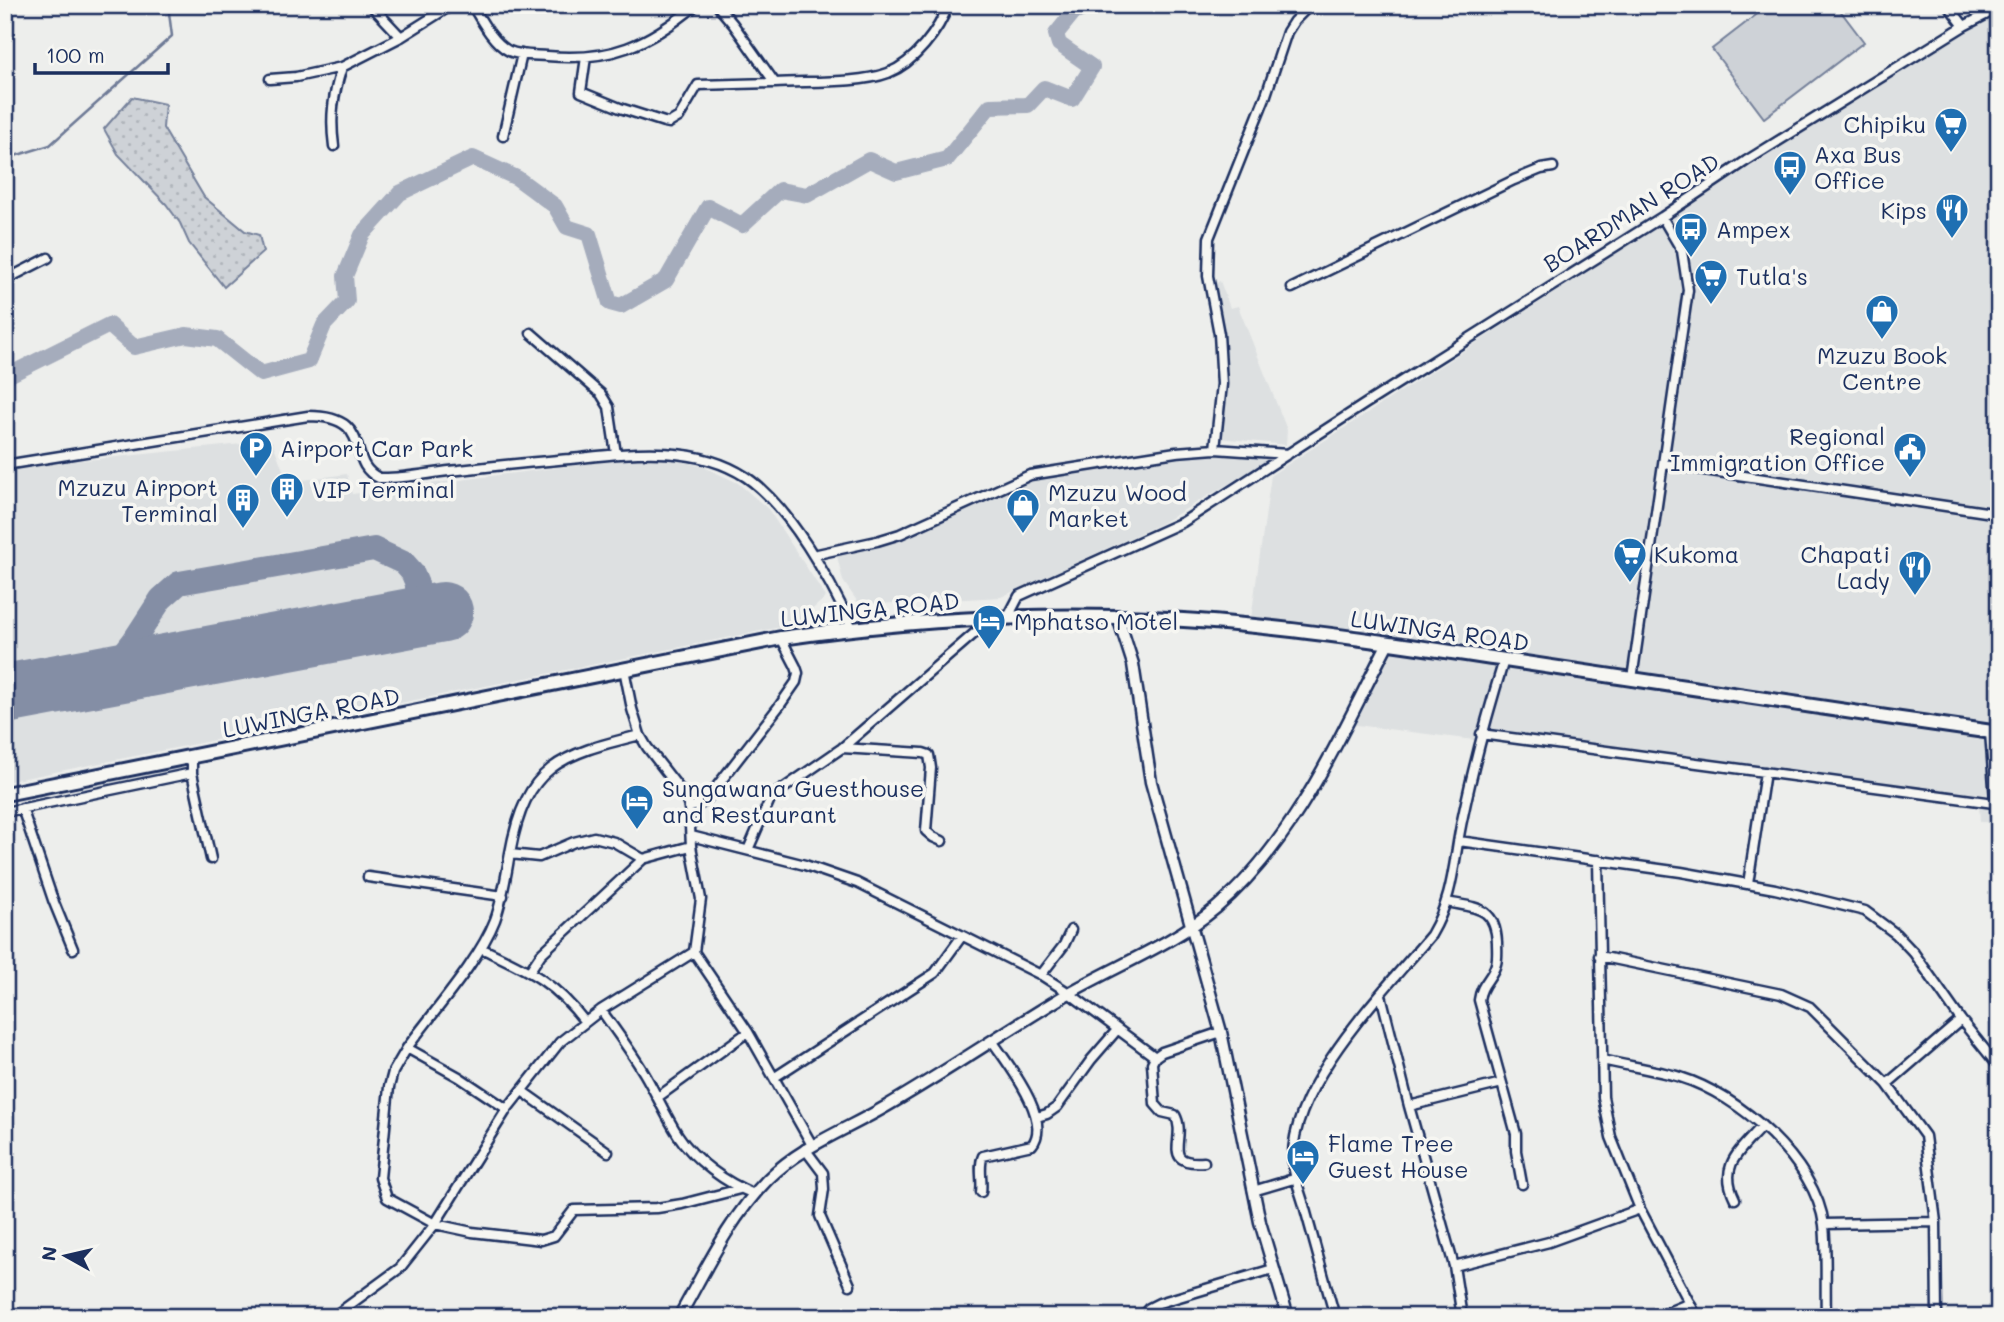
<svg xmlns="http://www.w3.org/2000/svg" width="2004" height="1322" font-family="Mali,sans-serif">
<defs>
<pattern id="grass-dots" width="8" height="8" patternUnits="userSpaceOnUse" patternTransform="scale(1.75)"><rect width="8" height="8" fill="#ced2d7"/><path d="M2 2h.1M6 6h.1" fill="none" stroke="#b0b5bb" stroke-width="1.8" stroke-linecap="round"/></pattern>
</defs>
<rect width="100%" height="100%" fill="#edeeec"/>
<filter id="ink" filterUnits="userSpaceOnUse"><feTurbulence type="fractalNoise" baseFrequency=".0143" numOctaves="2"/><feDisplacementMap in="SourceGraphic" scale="14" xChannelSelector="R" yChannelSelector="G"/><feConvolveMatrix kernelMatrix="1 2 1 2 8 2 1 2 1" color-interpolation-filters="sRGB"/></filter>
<g filter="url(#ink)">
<path fill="#dde0e1" d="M1999,12V823L1980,822L1979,805L1349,724L1387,637L1251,619L1271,475L1980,19Z
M1220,281L1230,308L1238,306L1287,430L1286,445L1219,438L1225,400V353L1221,323L1210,286Z
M272,441L285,475L292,479L303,480L347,474L352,494L631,458L678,460L704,467L738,483L768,509L826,597L796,624L5,782V472L27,464L97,459Z
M1201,454L1272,458L1162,523L1001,597L860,605L843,581L836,552L892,543L1029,478Z"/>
<path fill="url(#grass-dots)" stroke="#74809a" stroke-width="2" d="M132,97L165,104L163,128L204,197L245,231L259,235L263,252L224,287L189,243L180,223L166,204L118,154L104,129Z"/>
<path fill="#ced2d7" stroke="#74809a" stroke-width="2" d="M1769,5H1836L1864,42L1764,118L1712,49Z"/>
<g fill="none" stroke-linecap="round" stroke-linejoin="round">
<path stroke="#6e7a96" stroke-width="2.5" d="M5,159L50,145L172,36L168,5"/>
<path stroke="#a5acbc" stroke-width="16" d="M5,377L109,325L134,347L186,335L217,339L261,374L309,361L324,325L347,301L345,276L362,235L400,193L473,158L517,178L555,206L567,227L589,234L610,303L621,306L666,280L708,207L742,225L780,190L807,195L869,160L896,172L947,159L990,106L1028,105L1044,88L1072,99L1092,67L1059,44L1056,34L1073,13L1093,5"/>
<path stroke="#848ea5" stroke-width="24" d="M133,642L143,656L164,664
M108,674L133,642L161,599L179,583L374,549L404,563L412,572L417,584V593L412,604L396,621"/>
<path stroke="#848ea5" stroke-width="60" d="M5,694L443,612"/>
<defs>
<path id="minor" d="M371,5L401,37
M472,5C481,20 493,43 509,51C520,56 535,55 547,56C610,62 648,45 696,5
M717,5L733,24L775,83C808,81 859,84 888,73C914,63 939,31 948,5
M1948,5L1964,26
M586,57L581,92L620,108L664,122L669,123L679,117L698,85L775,83
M270,79L296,77L342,67L401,37L452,5
M503,136L522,54
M334,146C330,117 333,95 342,67
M5,280L48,258
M1292,288L1514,180L1541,169L1553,167
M531,333L601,394L609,407L616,454
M1215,449L1222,384L1219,334L1208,276L1209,238L1266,95L1287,32L1294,21L1310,5
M1664,464L1999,514
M5,465L308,416C376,416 344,462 379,478C405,479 433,472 459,470C496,466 533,462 570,459C628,453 694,443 746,477C790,507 830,580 852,628
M813,555L877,541L900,534L1030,475L1176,452L1215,449L1288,454
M1008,617L1019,596L1183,522L1365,404L1662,217L1746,161L1964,26L1999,8
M1632,679L1688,290L1682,251L1662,217
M1990,732L1999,854
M1481,734L1994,803
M842,748L923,753L929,755L931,768L926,831L933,837L942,841
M192,773L211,859
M689,807L699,805L707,799L780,705L796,682L798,673L796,667L781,638
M22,808L53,900L73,949
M5,812L192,773V757
M691,836L805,865L857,883L1041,975L1069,993L1155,1057
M1459,841L1681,872L1775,889L1865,911L1896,934L1914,953L1961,1020L1999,1067
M748,850L771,797L842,748L991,619
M510,854L539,857L574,842L594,837L614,842L643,859
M1598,860L1603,1097L1611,1137L1640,1209L1697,1317
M368,877L503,896
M1748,884L1765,772
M1447,902C1476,908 1495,906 1497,942C1497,949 1498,957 1496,964C1492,979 1481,983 1479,1000L1516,1134V1151L1522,1184
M481,948C527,970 553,980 585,1022
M694,952L748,1032L812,1145
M1599,956L1781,994L1810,1007L1887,1084L1925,1136L1936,1222L1937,1317
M529,972L541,954L643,859L691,846
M1041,975L1064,945L1071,930
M1381,995L1409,1106L1454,1266L1462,1317
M601,1010C616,1031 631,1051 644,1073C656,1093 665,1115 678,1135C694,1160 726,1183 754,1194
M407,1048L393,1072L389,1087L380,1178L387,1198L435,1224L472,1232L541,1240L554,1236L574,1210L657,1208L682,1204L740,1189
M1602,1060C1628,1066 1655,1070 1680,1077C1739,1095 1816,1162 1824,1225C1827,1255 1825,1287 1826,1317
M775,1077L935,973L962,936
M1887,1084L1961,1020
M522,1091L608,1152
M658,1097L748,1032
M1409,1106L1502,1083
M507,1109L459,1077L407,1048C434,1011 479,961 495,920C503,898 506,876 510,853C526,765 560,755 640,735
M1037,1117L1047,1114L1057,1107L1091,1060L1117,1030
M805,1149L823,1173L824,1189L820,1216L850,1285
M1204,1162C1159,1165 1188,1138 1175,1115L1162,1112L1155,1104L1152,1063L1155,1057L1162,1052L1221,1032
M1253,1191L1297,1178
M981,1192C983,1181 978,1166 983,1156L1032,1145C1053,1120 1007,1063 993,1042
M1735,1199C1718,1165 1740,1151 1762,1126
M1824,1224L1936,1222
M1454,1266L1549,1242L1640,1209
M333,1317L400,1268L435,1224L507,1109L560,1042L601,1010L694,952L701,899L691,846L689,807L685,796L647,747L640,735L632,709L624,669
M1141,1317L1149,1308L1159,1303L1273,1269
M1335,1317C1325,1281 1315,1245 1305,1209C1301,1194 1294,1178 1293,1163C1288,1087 1385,990 1431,935C1455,894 1453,860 1463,816C1474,763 1488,712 1504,660
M1656,1317L1690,1303"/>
<path id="tertiary" d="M1118,617L1133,664L1151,782L1221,1032L1260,1222L1288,1317
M679,1317C706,1269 729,1219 768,1179C801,1146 844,1131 885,1107C947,1071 1007,1030 1069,993C1118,965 1173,944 1216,908C1297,839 1340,735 1388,643"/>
<path id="trunk" d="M5,794L781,638C893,622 1006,614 1119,617C1248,620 1377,641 1505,660C1669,685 1834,710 1999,733"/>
</defs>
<use href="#minor" stroke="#1b2f5e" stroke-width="13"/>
<use href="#tertiary" stroke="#1b2f5e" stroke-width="15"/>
<use href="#trunk" stroke="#1b2f5e" stroke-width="18"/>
<use href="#minor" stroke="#f6f6f2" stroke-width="8"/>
<use href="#tertiary" stroke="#f6f6f2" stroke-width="10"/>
<use href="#trunk" stroke="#f6f6f2" stroke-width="12"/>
</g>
</g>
<defs>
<symbol id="supermarket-pin" viewBox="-11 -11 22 30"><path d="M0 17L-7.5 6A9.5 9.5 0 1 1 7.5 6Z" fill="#1f6fb2" stroke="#f6f6f2"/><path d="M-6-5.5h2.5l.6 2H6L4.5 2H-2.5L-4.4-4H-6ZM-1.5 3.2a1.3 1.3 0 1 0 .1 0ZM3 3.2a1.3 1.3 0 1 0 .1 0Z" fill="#fff"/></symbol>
<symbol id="bus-pin" viewBox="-11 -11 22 30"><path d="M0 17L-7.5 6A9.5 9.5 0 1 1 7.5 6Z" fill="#1f6fb2" stroke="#f6f6f2"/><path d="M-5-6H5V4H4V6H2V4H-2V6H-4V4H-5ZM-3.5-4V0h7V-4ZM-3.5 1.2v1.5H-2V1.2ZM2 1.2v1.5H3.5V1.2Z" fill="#fff"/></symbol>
<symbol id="restaurant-pin" viewBox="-11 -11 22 30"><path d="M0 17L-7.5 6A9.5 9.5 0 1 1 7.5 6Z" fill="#1f6fb2" stroke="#f6f6f2"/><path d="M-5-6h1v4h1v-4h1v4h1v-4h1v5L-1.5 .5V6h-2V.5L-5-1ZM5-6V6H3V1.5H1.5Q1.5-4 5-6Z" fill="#fff"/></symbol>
<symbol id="shop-pin" viewBox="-11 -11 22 30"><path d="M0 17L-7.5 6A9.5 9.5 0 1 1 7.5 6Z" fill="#1f6fb2" stroke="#f6f6f2"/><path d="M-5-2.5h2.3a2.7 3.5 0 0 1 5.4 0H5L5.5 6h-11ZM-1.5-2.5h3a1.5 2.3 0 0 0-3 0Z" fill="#fff"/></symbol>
<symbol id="parking-pin" viewBox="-11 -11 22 30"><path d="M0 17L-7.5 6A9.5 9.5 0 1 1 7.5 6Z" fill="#1f6fb2" stroke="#f6f6f2"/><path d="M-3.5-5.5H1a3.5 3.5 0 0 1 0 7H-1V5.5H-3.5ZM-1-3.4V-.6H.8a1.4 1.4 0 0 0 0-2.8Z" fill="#fff"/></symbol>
<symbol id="civic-pin" viewBox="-11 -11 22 30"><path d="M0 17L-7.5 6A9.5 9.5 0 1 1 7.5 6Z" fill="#1f6fb2" stroke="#f6f6f2"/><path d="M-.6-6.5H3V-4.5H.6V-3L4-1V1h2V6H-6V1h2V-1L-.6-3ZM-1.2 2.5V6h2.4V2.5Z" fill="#fff"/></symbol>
<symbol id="building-pin" viewBox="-11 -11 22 30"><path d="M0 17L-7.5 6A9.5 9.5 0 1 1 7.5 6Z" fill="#1f6fb2" stroke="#f6f6f2"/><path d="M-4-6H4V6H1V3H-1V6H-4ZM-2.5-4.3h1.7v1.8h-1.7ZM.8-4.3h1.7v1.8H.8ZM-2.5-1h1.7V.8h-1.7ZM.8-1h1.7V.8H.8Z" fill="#fff"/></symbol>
<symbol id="hotel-pin" viewBox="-11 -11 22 30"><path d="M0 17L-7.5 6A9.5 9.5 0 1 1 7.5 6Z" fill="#1f6fb2" stroke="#f6f6f2"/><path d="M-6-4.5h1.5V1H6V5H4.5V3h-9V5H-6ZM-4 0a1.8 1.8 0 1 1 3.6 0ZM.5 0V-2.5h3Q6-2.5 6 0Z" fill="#fff"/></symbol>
</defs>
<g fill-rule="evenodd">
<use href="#supermarket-pin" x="1932" y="105" width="38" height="52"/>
<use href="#bus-pin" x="1771" y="148" width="38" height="52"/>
<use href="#restaurant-pin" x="1933" y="191" width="38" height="52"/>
<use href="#bus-pin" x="1672" y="210" width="38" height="52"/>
<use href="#supermarket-pin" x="1692" y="257" width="38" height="52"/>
<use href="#shop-pin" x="1863" y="292" width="38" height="52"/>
<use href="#parking-pin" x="237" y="429" width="38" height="52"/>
<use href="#civic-pin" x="1891" y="430" width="38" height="52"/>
<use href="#building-pin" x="268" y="470" width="38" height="52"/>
<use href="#building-pin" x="224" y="481" width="38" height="52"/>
<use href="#shop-pin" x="1004" y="486" width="38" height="52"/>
<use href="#supermarket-pin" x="1611" y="535" width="38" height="52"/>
<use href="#restaurant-pin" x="1896" y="548" width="38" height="52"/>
<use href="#hotel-pin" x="970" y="602" width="38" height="52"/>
<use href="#hotel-pin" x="618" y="782" width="38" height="52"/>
<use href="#hotel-pin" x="1284" y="1137" width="38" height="52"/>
</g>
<g text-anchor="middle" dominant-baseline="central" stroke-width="7" stroke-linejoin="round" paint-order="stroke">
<g font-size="23" fill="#1b2f5e" stroke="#f6f6f2" text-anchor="start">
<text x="1926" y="124" text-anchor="end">Chipiku</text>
<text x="1814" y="154">Axa Bus<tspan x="1814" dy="26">Office</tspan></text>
<text x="1927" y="210" text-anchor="end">Kips</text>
<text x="1716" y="229">Ampex</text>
<text x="1736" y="276">Tutla's</text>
<text x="1882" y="355" text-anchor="middle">Mzuzu Book<tspan x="1882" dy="26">Centre</tspan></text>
<text x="1885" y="436" text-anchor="end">Regional<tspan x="1885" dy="26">Immigration Office</tspan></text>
<text x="280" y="448">Airport Car Park</text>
<text x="218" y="487" text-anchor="end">Mzuzu Airport<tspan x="218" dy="26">Terminal</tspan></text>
<text x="312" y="489">VIP Terminal</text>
<text x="1048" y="492">Mzuzu Wood<tspan x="1048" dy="26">Market</tspan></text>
<text x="1654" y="554">Kukoma</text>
<text x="1890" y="554" text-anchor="end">Chapati<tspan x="1890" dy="26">Lady</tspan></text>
<text x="1014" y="621">Mphatso Motel</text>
<text x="662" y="788">Sungawana Guesthouse<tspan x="662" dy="26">and Restaurant</tspan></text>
<text x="1328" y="1143">Flame Tree<tspan x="1328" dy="26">Guest House</tspan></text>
</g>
<g font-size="23" fill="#1b2f5e" stroke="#f6f6f2">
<text transform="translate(1631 212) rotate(-32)">BOARDMAN ROAD</text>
<text transform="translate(870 609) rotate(-6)">LUWINGA ROAD</text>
<text transform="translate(1440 630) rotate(8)">LUWINGA ROAD</text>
<text transform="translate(311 712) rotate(-11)">LUWINGA ROAD</text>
</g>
</g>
<rect width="2004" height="1322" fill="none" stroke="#f6f6f2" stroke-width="28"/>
<rect x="14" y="14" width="1976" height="1294" fill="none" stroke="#1b2f5e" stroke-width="2.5" filter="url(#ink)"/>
<g transform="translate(66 1256) rotate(278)" stroke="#f6f6f2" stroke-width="5" paint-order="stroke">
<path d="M0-5L12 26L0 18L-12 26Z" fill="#1b2f5e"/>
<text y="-10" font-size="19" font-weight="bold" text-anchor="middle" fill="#1b2f5e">N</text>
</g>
<path d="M35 63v10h133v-10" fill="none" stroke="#1b2f5e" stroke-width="3.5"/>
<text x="46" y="63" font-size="21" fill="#1b2f5e" stroke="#f6f6f2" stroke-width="5" paint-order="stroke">100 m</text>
</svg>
